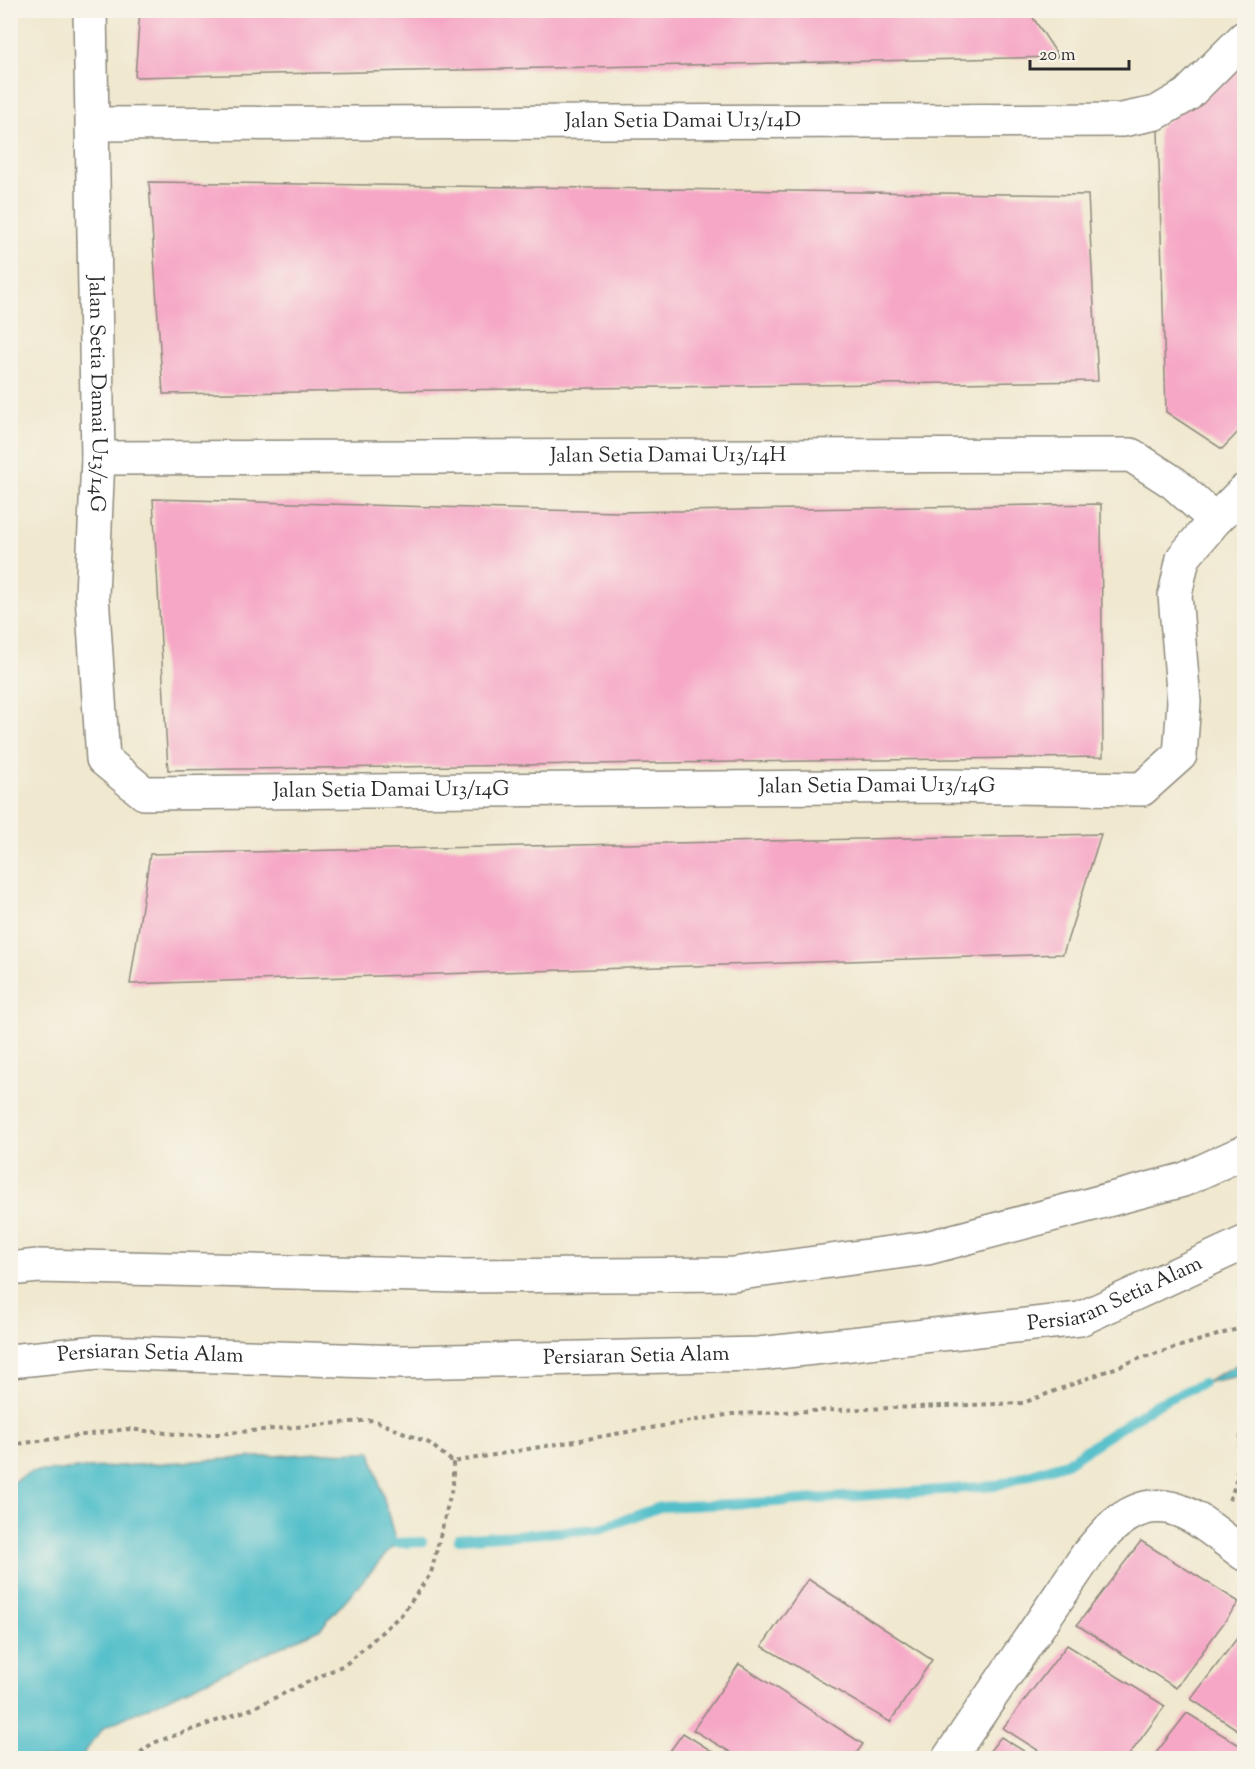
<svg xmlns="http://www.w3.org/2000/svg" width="1255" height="1769" font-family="'Sorts Mill Goudy',serif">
<rect width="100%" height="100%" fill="#f7f3e8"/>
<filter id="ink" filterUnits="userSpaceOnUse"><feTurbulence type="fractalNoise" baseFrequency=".0167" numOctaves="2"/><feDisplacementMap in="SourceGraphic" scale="12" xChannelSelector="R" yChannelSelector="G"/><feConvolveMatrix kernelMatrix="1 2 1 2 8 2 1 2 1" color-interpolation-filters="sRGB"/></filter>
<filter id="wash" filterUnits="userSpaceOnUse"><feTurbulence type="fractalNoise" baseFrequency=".008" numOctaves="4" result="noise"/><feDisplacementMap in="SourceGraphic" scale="24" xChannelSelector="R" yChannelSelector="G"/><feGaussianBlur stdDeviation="1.35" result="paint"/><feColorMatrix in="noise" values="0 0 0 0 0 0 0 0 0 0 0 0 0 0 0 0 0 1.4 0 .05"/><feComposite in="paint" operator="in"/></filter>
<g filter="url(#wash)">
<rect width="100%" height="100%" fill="#f0e8cf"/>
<path fill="#52bfca" stroke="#3e757a" stroke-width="1.5" d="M1244,1361V1375L1203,1383Z
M371,1452L396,1543L320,1629L104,1727L80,1758H11V1483L30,1472L319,1453Z"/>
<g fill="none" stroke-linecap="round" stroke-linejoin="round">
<path stroke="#52bfca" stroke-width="10" d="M458,1539L599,1529L660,1507L776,1502L994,1486L1066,1463L1155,1405L1203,1383
M396,1543L422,1542"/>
</g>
<g id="blocks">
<path fill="#f6a7c6" d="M140,10H1028L1059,57L135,77Z
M1244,48V426L1222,449L1166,412L1158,129Z
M149,182L1088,195L1098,381L163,394Z
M153,499L617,512L1101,504L1103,757L168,770Z
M1101,834L1063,954L130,984L150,854Z
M1141,1541L1239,1602L1176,1688L1077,1625Z
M808,1579L932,1660L890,1722L762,1646Z
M1244,1629V1734L1191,1699Z
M1067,1645L1165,1706L1127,1758H1050L1003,1728Z
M739,1664L863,1744L853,1758H740L693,1730Z
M1187,1713L1244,1748V1758H1152Z
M683,1733L723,1758H665Z
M1001,1737L1035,1758H984Z"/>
</g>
</g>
<g filter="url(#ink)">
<use href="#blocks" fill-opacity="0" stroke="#8e8a7d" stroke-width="1.5"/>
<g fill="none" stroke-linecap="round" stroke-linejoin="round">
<defs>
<g id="street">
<path id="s1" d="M90,10L98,458L92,595L103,759L144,793L943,786L1142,789L1180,755L1184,702L1175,595L1183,558L1215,520L1244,491"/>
<path id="s2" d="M93,124L1122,120L1156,113L1187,95L1244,38"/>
<path id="s3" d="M98,458L1131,455L1174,483L1215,520"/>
<path d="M949,1758L1087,1555C1095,1546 1103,1535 1112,1527C1164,1481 1200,1522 1244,1554"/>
</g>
<g id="highway">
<path d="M10,1269L38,1266L463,1276L733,1274L927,1248L1183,1180L1244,1152"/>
<path id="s4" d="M10,1361L98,1352L403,1362L759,1354L1080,1319L1244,1243"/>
</g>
</defs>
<use href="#street" stroke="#8e8a7d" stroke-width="36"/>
<use href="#highway" stroke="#8e8a7d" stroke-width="36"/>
<path stroke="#8e8a7d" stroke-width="4" stroke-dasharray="4.5 4.5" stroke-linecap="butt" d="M10,1445L127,1429L195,1436L373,1420L429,1443L453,1462L732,1414L1023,1403L1141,1358L1244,1327
M1229,1500C1242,1477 1235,1449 1244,1426
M133,1758L153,1743L251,1709L346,1664L403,1613L431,1573L453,1484V1462"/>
<use href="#street" stroke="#fff" stroke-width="33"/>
<use href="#highway" stroke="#fff" stroke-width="33"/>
</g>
</g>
<g text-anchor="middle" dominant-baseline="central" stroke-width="5" stroke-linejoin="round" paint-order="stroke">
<g font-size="21" fill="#2b2b2b" stroke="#f7f3e8">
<text stroke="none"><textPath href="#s2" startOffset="590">Jalan Setia Damai U13/14D</textPath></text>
<text stroke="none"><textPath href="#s1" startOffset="384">Jalan Setia Damai U13/14G</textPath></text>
<text stroke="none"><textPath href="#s3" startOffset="570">Jalan Setia Damai U13/14H</textPath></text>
<text stroke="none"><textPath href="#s1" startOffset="1536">Jalan Setia Damai U13/14G</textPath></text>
<text stroke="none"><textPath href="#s1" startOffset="1050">Jalan Setia Damai U13/14G</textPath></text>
<text stroke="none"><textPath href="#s4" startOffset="1113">Persiaran Setia Alam</textPath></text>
<text stroke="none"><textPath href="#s4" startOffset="141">Persiaran Setia Alam</textPath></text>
<text stroke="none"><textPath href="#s4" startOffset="627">Persiaran Setia Alam</textPath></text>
</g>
</g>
<rect width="1255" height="1769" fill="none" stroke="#f7f3e8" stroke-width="36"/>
<path d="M1030 60v9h99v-9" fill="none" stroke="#2b2b2b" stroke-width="3"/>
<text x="1039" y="60" font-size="18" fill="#2b2b2b" stroke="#f7f3e8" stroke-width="4.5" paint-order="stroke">20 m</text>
</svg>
